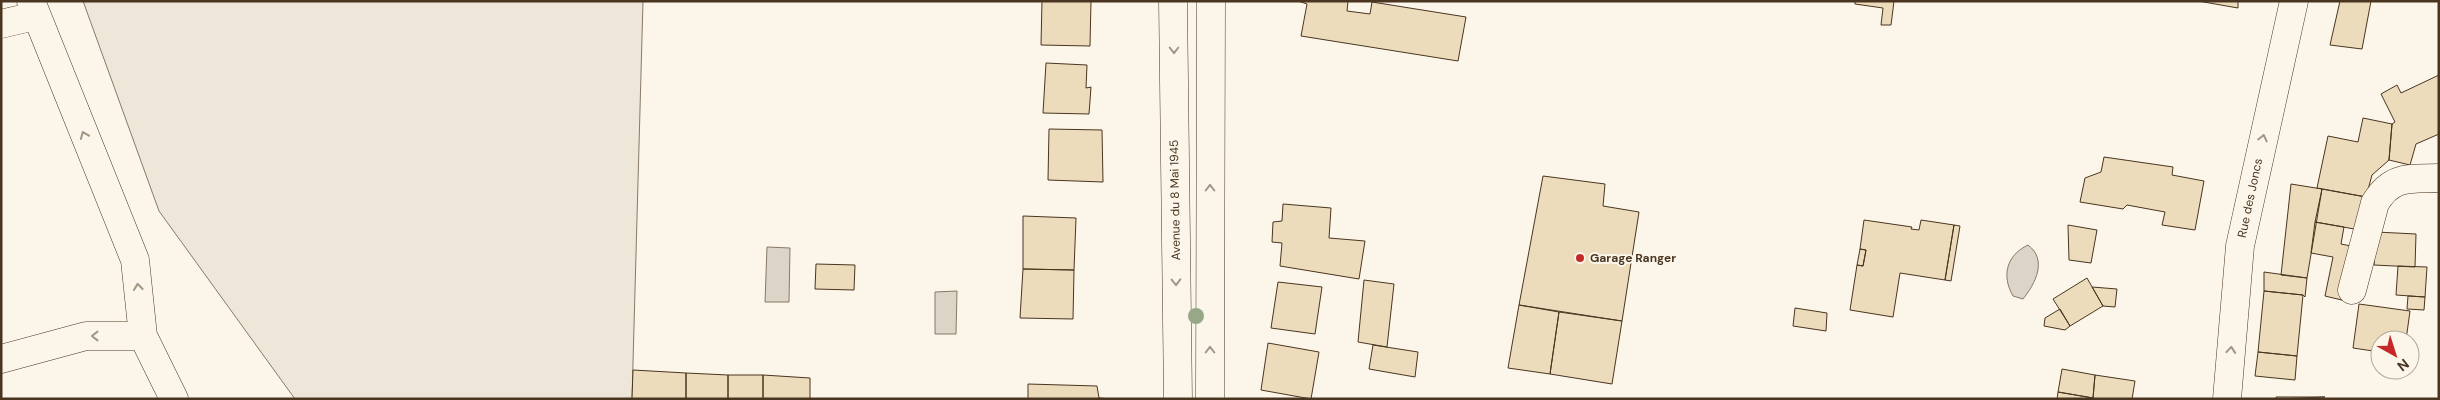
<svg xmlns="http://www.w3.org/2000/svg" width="2440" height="400" font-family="'DM Sans',sans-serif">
<rect width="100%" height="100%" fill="#fbf6e9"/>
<path fill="#ede6d9" stroke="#887966" d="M83,1H643L632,399H295L159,211Z"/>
<path fill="#dcd4c6" stroke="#887966" d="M2028,245C2048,260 2035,284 2023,299L2013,296C2001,275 2007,255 2028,245Z
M767,247L790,248L789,302H765Z
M957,291L956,334H935V292Z"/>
<path fill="#ecdcbc" stroke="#4a3520" d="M1042,1H1091L1090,46L1041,45Z
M1298,1H1348L1347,11L1370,14L1372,2L1466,17L1458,61L1301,36L1307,4Z
M1855,1H1894L1891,25H1881L1883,8L1855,4Z
M2198,1H2238V8Z
M2340,1H2371L2362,49L2330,45Z
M1046,63L1087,65L1086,88L1091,87L1089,114L1043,113Z
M2439,75V134L2416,144L2410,165L2389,160L2392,124L2395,122L2381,94L2397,85L2401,93Z
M2363,118L2392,124L2389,160L2372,175L2366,197L2317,188L2328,136L2358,142Z
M1049,129L1102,130L1103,182L1048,180Z
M2104,157L2173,167L2172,175L2204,181L2195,230L2162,225L2165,212L2127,205L2123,209L2080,202L2085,178L2101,172Z
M1543,176L1605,184L1603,206L1639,212L1622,321L1519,305Z
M2291,184L2322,189L2307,278L2281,275Z
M2322,189L2366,197L2360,230L2315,222Z
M1283,204L1331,208L1329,238L1365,241L1359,279L1280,266L1282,243L1272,242L1273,222L1282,221Z
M1023,216L1076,218L1074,270L1023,269Z
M1864,220L1912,227L1911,229L1919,230L1921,220L1954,225L1945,280L1900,273L1893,317L1850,310L1857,265L1863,266L1866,250L1860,249Z
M2315,222L2344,227L2341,244L2356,247L2346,301L2325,296L2333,257L2311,253Z
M1954,225L1960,226L1951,281L1945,280Z
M2068,225L2097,230L2091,263L2069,260Z
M2376,232L2416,234L2415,267L2374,265Z
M1860,249L1866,250L1863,266L1857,265Z
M816,264L855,265L854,290L815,289Z
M2398,266L2427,267L2425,297L2396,295Z
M1023,269L1074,270L1073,319L1020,318Z
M2264,272L2307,278L2305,297L2303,295L2264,291Z
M2087,278L2103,306L2070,326L2053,299Z
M1364,280L1394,284L1387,347L1358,342Z
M1278,282L1322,287L1315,334L1271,328Z
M2092,287L2117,289L2115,307L2103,306Z
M2264,291L2303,295L2297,356L2258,352Z
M2408,296L2425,297L2424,310L2407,309Z
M2359,304L2410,311L2406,340H2380V352L2353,348Z
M1519,305L1559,312L1550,374L1508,368Z
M1795,308L1827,313L1826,331L1793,326Z
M2060,309L2070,326L2065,330L2044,326L2045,318Z
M1559,312L1622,321L1612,384L1550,374Z
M1268,343L1319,352L1311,399L1261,390Z
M1373,345L1418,352L1415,377L1369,369Z
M2258,352L2297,356L2295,380L2255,376Z
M2062,369L2095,375L2093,398L2058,392Z
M633,370L686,373V399H632Z
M686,373L728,375V399H686Z
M728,375H763V399H728Z
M763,375L810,378V399H763Z
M2095,375L2135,381L2132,399H2057L2058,392L2093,398Z
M1028,384L1097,386L1099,398L1113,399H1028Z
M2276,397H2325L2276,399Z"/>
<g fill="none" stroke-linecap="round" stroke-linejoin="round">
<defs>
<path id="minor" d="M31,1L135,260L143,336
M1,24L35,16
M2352,290L2375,203C2392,175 2409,179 2439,178
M1,359L86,336H143L174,399
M2227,399L2240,246L2294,1"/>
<path id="major" d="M1173,1L1178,399
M1210,399L1211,1"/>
</defs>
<use href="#minor" stroke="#4a3520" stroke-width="29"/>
<use href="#major" stroke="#4a3520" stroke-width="29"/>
<use href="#minor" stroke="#fbf6e9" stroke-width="28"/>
<use href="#major" stroke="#fbf6e9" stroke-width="28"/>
</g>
<circle fill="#96a887" cx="1196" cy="316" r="8"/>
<defs><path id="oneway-chevron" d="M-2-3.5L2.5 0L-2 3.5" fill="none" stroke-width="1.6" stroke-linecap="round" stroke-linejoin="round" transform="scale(1.25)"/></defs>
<g stroke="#a29684">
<use href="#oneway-chevron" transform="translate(1174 50) rotate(90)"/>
<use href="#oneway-chevron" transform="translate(84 135) rotate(-112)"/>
<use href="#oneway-chevron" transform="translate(2263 138) rotate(-77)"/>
<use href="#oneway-chevron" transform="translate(1210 188) rotate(-90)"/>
<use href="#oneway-chevron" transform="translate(1176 282) rotate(89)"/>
<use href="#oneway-chevron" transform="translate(138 287) rotate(-96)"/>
<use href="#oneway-chevron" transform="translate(95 336) rotate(180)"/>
<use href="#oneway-chevron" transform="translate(1210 350) rotate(-90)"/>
<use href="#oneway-chevron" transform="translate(2231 350) rotate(-85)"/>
</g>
<circle fill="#c62828" stroke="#fbf6e9" stroke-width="2" cx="1580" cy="258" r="5"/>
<g text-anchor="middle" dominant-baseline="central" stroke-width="4" stroke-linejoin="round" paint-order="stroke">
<g font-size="12" fill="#4a3520" stroke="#fbf6e9">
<text transform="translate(2250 198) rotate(-78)">Rue des Joncs</text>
<text transform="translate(1175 200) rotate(-91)">Avenue du 8 Mai 1945</text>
</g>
<g font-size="12" font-weight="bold" fill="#4a3520" stroke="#fbf6e9" text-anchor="start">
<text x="1590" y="258">Garage Ranger</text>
</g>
</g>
<rect width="2440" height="400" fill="none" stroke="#4a3520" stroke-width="5"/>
<g transform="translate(2395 355) rotate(141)"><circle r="24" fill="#fbf6e9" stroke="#b4a999"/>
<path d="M0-4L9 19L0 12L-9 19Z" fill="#c62828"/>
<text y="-8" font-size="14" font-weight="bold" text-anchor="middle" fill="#4a3520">N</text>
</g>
</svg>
